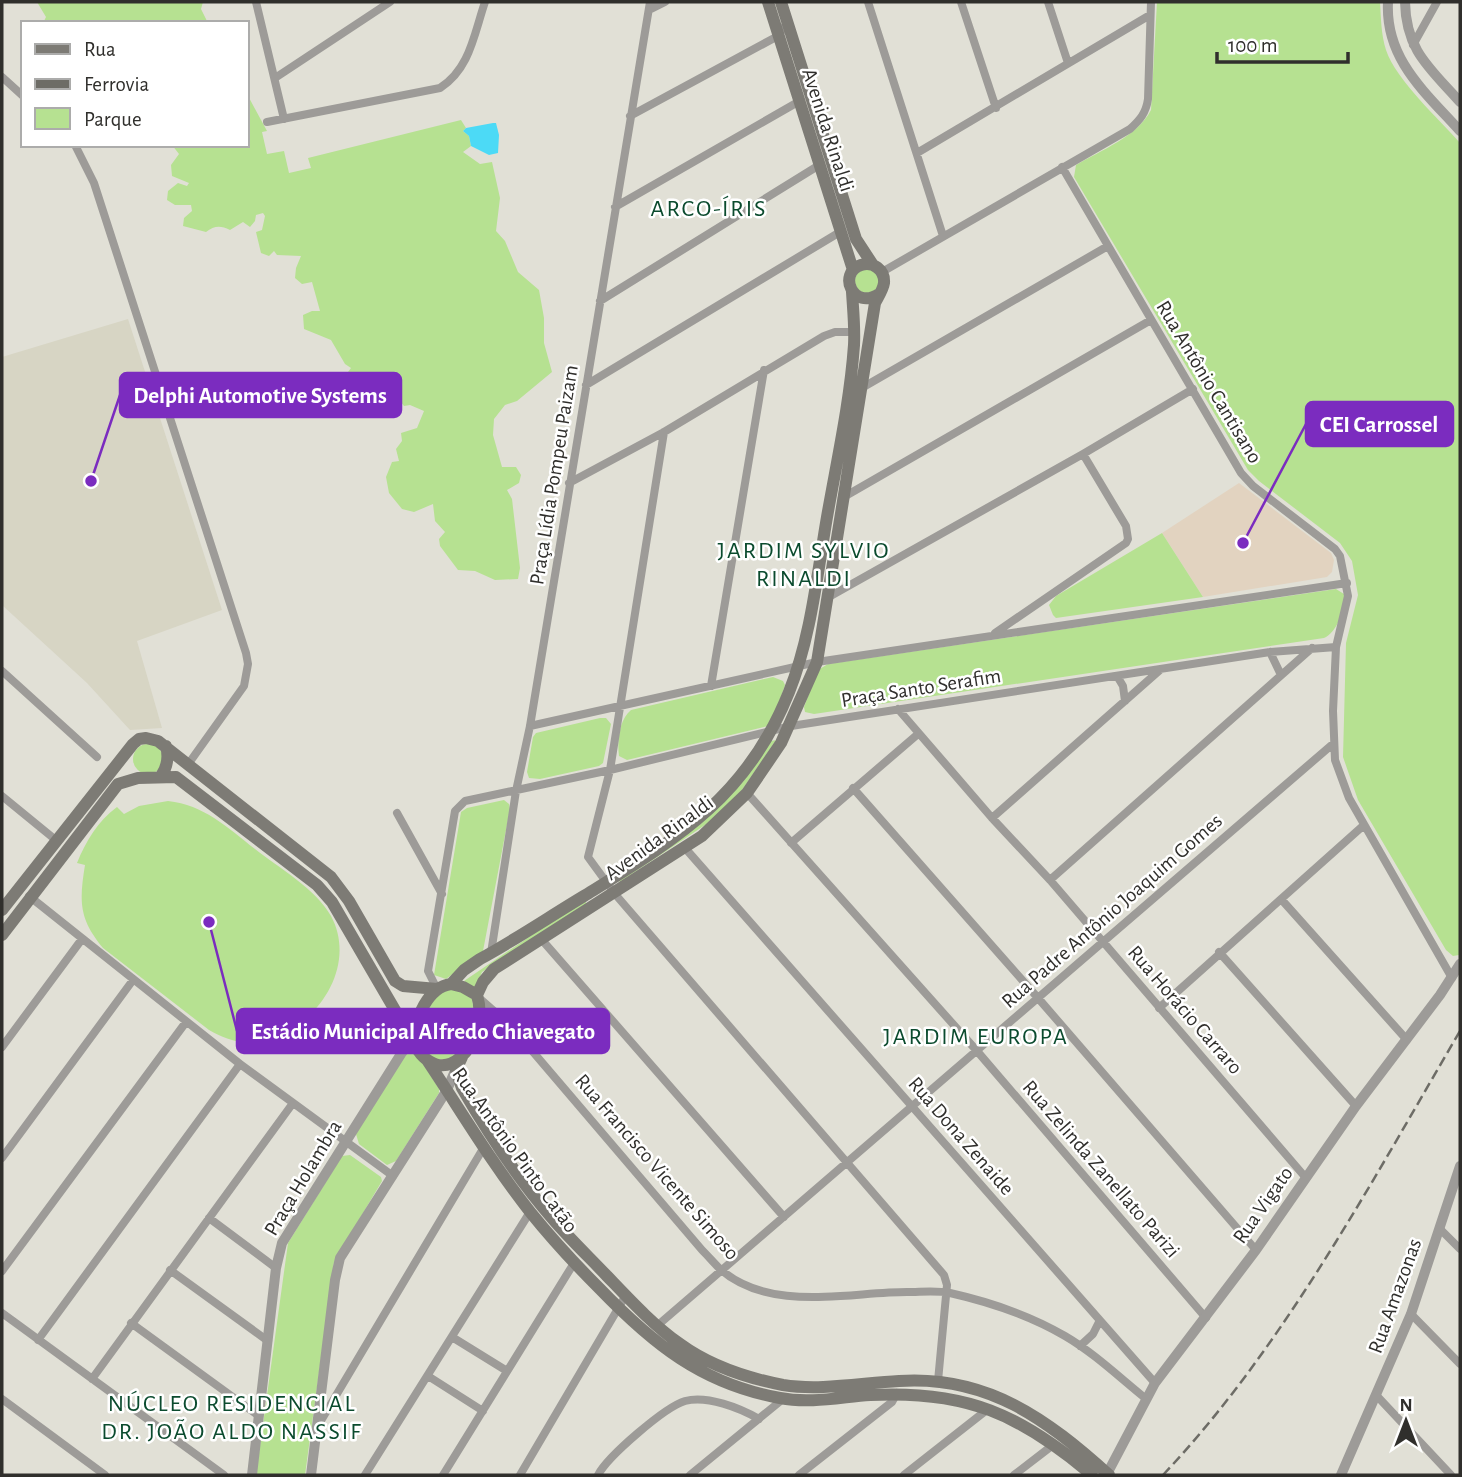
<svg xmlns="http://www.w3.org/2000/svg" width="1462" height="1477" font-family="'Alegreya Sans',sans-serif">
<rect width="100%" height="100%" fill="#e1e0d6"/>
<path fill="#d7d5c4" d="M128,319L222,610L137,641L162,728L130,730L87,683L2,605V357Z"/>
<path fill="#e2d3c0" d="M1239,483L1331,553L1334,560L1332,572L1327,577L1203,597L1162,533Z"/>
<path fill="#b6e191" d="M37,2H203L201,9L208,23H43L46,17Z
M1157,2H1380C1381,18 1381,34 1386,50C1396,80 1439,119 1460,143L1459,955L1453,956L1446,950L1358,800L1343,757L1346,643L1358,595L1352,561L1340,543L1259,481L1248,470L1074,177L1076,165C1101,150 1137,137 1151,110Z
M247,94L267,131L262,132L267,154L284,151L289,173L311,168L308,158L461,120L466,128L463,131L469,136L471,146L463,152L480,164L492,162L500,198L496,231L505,241L518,272L539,290L544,318V343L552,372L517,401L505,405L494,419L493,435L502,467H516L521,475L519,483L507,490L512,499L520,568L518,579L495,580L475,571L458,570L440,546L439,539L445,532L435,521L433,504L414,512L402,509L389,493L386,477L392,462L399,461L396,449L402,441L401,433L417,428L424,411L410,405L404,406L400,401L393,408C381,395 380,384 364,378L357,380L349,377L348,372L351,368L345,364L331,340L304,329L303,315L312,311H320L312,282L302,284L295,278L296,268L301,256L277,255L274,251L269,256L261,253L256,232L262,230L265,216L263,213L256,215L255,221L250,227L243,222L230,230C220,225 214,226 206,232L183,226L184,218L192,211L191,205H175L167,200L168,191L178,183L187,186L189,183L172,176L171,165L179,154L172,145H247Z
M855 281a12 12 0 1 1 24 0a12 12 0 1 1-24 0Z
M1162,533L1203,597L1056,618L1053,615L1049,605L1056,596Z
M1336,589L1344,594C1346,609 1337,632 1324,638L814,714L805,712L804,707L818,670L828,664Z
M773,677L783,681L785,685L772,722L768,726L627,760L619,756C617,741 619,720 631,710Z
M600,718H606L611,724L603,763L599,766L540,779L529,778L527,772L533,737L536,733Z
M776,740L742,790L711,821L620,882L619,881L685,835L771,741Z
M133 759a15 15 0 1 1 30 0a15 15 0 1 1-30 0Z
M504,800L509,804L510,809L483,951L446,979L434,975L461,812L467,808Z
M168,801C204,805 227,827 255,849C278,867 317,890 331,916C361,972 307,1040 250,1042C235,1043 222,1037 209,1030L103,948C79,919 79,902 85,865L77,863C86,841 98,821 117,807L124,814L139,806Z
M582,901H586V905L482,972L475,989L464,981Z
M459,989L472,999L475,1019L460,1053L452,1060L434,1059L422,1047C419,1033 427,998 442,991C447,989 454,989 459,989Z
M410,1052L417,1054L439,1089V1093L396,1161L387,1165L359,1144L356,1134L405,1054Z
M350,1155L381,1177L382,1181L334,1262L305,1475H256L288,1243L342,1156Z"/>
<path fill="#4cdaf6" d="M493,123H496L499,135L498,153L489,155L471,146L469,136L463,131L466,128Z"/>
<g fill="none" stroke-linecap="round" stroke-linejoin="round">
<path stroke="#9d9b98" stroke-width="8" d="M256,2L284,119
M868,2L943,236
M961,2L996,108
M1048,2L1068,63
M649,10L665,2
M1413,45L1437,2
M2,77L23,96
M275,78L390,2
M630,116L778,36L787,23
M267,122L440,88C470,69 474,34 485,2
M75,145L94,183L246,653L248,664L244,686L189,763
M917,153L1150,15
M1062,167L1241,473L1253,486L1335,549L1340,556L1348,596L1336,647L1333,711L1335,760L1349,798L1452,978
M615,207L798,102
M882,272L1130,129C1140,120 1146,113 1148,99L1151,2
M600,301L821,164
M586,385L840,232
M860,389L1108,246
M664,432L610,770L588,857L615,894L944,1275L947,1285L938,1381
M569,483L664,432L824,336L835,332H854
M842,498L1151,320
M827,598L1083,454L1193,389
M995,633L1126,543L1128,539L1126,526L1083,454
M1270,652L1281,675
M2,671L97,757
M1117,676L1123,686L1125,701
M711,686L764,370
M898,709L992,818L1050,880L1306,1178
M530,726L817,662L1347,583
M853,788L1038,998L1256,1250
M747,793L977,1051L1206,1318
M2,796L57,841
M397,813L442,894
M992,818L1160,670
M791,843L918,734
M685,848L1155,1383
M1050,880L1312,648
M29,896L240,1064L393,1176
M1281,899L1407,1040
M542,940L784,1217
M1219,952L1356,1106
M491,953L516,791L530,726L650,2
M437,989L428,971L455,811L465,801L610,770L791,726L1270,652L1336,647
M478,997L511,1026L702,1250C708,1256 714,1263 720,1269C770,1313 848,1292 907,1292C921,1292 937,1290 950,1293C990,1302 1029,1315 1065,1336C1094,1353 1119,1377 1145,1398
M1159,1008L1364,825
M478,1028L510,1026
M2,1047L82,939
M2,1158L133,980
M209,1218L276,1268
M1440,1229L1460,1249
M170,1270L268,1341
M2,1271L186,1022
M2,1313L224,1475
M1411,1314L1460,1364
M131,1323L259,1416
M658,1325L1334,743
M452,1337L507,1371
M38,1340L240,1064
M1080,1346L1093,1334L1099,1322
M428,1376L483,1411
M92,1379L293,1103
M1377,1396L1451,1475
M2,1399L105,1475
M319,1424L484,1147
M365,1475L530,1212
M443,1475L574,1263
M520,1475L626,1295
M598,1475C608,1456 665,1407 685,1401C707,1395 740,1408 759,1419
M690,1475L783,1399
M799,1475L892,1402L897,1393
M904,1475L988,1409
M1014,1475L1053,1445"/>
<path stroke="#9d9b98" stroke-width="10" d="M1388,2C1385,59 1425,92 1460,131
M1405,2C1406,51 1430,68 1460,102
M1107,1474L1155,1383L1256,1250L1356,1106L1440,995L1460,964
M252,1475L276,1268L282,1243L401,1054L412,1040
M311,1475L335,1280L340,1258L447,1090L457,1066
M1341,1475L1411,1314L1460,1166"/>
<path stroke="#7d7b75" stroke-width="12" d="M768,2L853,270
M781,2L856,239L873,265
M161,776C168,766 169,757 166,746
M2,910L133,744L139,739L146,738L158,741L331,877L349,901L395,981L403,986L437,989
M2,935L118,784L138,778L176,777L317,885L332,902L399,1017L413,1035
M451,984L464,970L480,959C515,940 549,917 584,896C676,839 747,798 789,692C811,637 817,575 827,517C837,460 850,402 854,345C855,327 853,309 852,292
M451,984L463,987L477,995C491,1042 441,1099 412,1040C416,1019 427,987 451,984Z
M477,995L483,982L494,969L702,836L747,793L781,743L817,662L875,303C878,297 883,290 884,283C885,270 873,261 861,265C837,273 853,311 879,294
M462,1057L456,1070L462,1088C488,1133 518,1179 552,1218C569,1238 589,1257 607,1276C630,1300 653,1325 680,1344C710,1366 747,1378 783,1385C820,1391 861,1383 899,1381C987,1375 1047,1419 1109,1475
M427,1060C461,1111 493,1165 531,1213C552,1239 575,1264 599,1288C653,1344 702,1384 780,1398C810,1404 841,1397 870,1395C966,1390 1020,1414 1092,1475"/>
<path stroke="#6d6c66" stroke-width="2.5" stroke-dasharray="10 5" stroke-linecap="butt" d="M1163,1475C1283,1348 1372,1181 1460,1031"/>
</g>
<g text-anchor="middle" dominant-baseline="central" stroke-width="5" stroke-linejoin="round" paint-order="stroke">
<g font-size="21" fill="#302f2c" stroke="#fff">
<text transform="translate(828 130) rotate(72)">Avenida Rinaldi</text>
<text transform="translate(1209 382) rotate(59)">Rua Antônio Cantisano</text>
<text transform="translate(554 475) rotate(-81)">Praça Lídia Pompeu Paizam</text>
<text transform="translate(921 688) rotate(-9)">Praça Santo Serafim</text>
<text transform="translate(659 838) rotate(-36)">Avenida Rinaldi</text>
<text transform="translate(1112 911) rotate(-41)">Rua Padre Antônio Joaquim Gomes</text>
<text transform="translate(1185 1010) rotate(49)">Rua Horácio Carraro</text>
<text transform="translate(961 1136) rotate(49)">Rua Dona Zenaide</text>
<text transform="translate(515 1150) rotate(54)">Rua Antônio Pinto Catão</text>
<text transform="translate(657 1167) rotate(49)">Rua Francisco Vicente Simoso</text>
<text transform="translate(1101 1169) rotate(49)">Rua Zelinda Zanellato Parizi</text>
<text transform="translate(303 1178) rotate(-59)">Praça Holambra</text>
<text transform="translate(1263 1205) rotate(-55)">Rua Vigato</text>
<text transform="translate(1395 1296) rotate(-70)">Rua Amazonas</text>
</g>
<g font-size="24" letter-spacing="2" fill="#0b4b2e" stroke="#fff">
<text x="709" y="209">ARCO-ÍRIS</text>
<text x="804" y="551">JARDIM SYLVIO<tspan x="804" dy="28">RINALDI</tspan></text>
<text x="976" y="1037">JARDIM EUROPA</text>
<text x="232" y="1404">NÚCLEO RESIDENCIAL<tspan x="232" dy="28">DR. JOÃO ALDO NASSIF</tspan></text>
</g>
</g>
<path fill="none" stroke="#7b2cbf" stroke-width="2.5" d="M91 481L120 395M1243 543L1306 424M209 922L237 1031"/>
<g fill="#7b2cbf" stroke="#fff" stroke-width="2.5">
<circle cx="91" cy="481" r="7"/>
<circle cx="1243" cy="543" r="7"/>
<circle cx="209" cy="922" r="7"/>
</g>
<g fill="#7b2cbf" stroke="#7b2cbf" stroke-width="2.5">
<rect x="120" y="373" width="281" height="44" rx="7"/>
<rect x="1306" y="402" width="147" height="44" rx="7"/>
<rect x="237" y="1009" width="372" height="44" rx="7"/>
</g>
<g font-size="23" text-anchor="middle" font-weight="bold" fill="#fff">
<text x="260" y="403">Delphi Automotive Systems</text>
<text x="1379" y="432">CEI Carrossel</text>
<text x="423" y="1039">Estádio Municipal Alfredo Chiavegato</text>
</g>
<rect width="1462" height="1477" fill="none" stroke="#302f2c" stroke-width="7"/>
<rect x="21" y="21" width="228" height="126" fill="#ffffff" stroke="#acacab" stroke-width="2"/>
<rect x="35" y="44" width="35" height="10" fill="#7d7b75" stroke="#acacab" stroke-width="2"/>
<text x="84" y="56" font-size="21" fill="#302f2c">Rua</text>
<rect x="35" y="79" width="35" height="10" fill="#6d6c66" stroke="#acacab" stroke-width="2"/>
<text x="84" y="91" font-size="21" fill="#302f2c">Ferrovia</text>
<rect x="35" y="108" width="35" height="21" fill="#b6e191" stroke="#acacab" stroke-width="2"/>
<text x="84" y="126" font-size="21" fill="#302f2c">Parque</text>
<g transform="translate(1406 1421)" stroke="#ffffff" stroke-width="5" paint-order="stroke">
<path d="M0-5L12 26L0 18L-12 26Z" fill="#302f2c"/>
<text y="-10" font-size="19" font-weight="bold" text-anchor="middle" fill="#302f2c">N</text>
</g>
<path d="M1217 52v10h131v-10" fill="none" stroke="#302f2c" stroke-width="3.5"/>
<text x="1228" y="52" font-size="21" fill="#302f2c" stroke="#ffffff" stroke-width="5" paint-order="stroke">100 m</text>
</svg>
